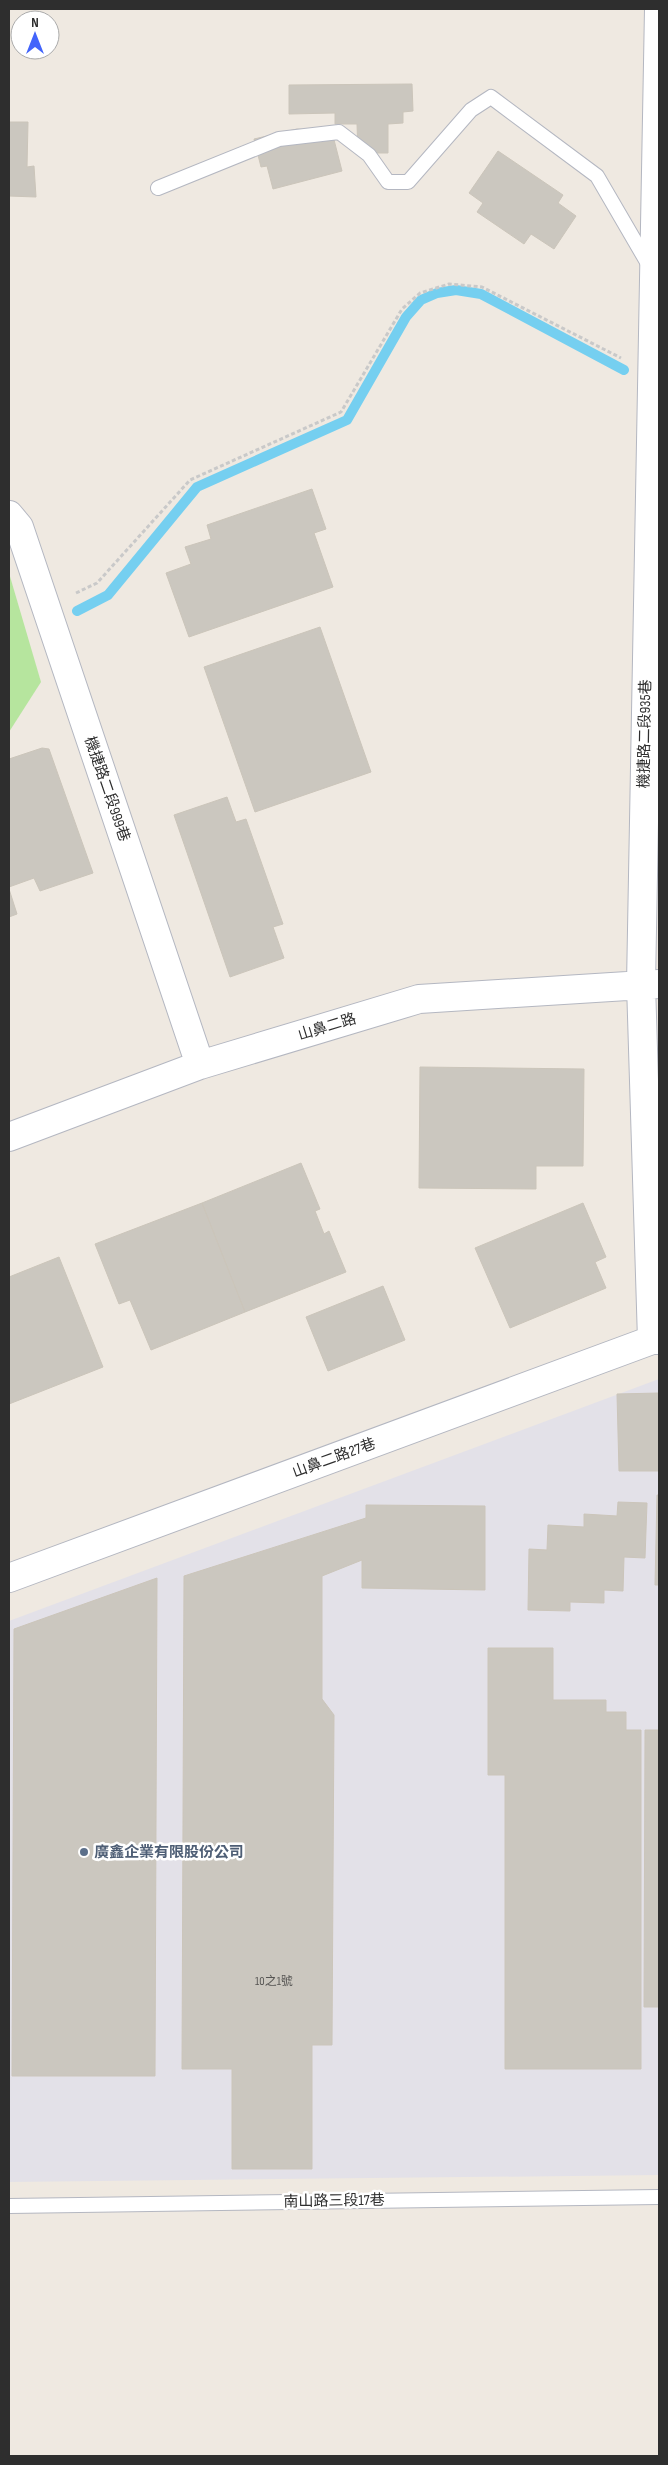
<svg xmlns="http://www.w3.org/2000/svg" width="668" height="2465" font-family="'Sofia Sans Condensed','Noto Sans TC',sans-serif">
<rect width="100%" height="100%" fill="#efe9e1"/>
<path fill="#e3e1e8" d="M659,1379V2175L9,2182V1621Z"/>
<path fill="#b6e59e" d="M9,573L41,682L9,732Z"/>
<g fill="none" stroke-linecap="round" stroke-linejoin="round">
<path stroke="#75cff0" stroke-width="10" d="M77,611L108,595L197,487L347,420L406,317L421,300L437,293L456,290L481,294L624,370"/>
</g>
<path fill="#cbc7bf" stroke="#cbc5ba" d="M412,84L413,111L403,112V123L388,124V153H358L357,124H335V113L289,114V85Z
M9,122H28L27,167L34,166L36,197L9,196Z
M297,129L332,132L342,171L273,189L267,166L261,167L254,139Z
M498,151L563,195L558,203L576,216L554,249L531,234L524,244L477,212L483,203L469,193Z
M312,489L326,529L314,533L333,587L189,637L166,573L191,564L185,547L211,539L207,525Z
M320,627L371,772L255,812L204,667Z
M42,748L49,749L93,873L40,891L34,878L9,887V759Z
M227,797L236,822L246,819L283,924L273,927L284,958L230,977L174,815Z
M9,889L17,914L9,917Z
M420,1067L584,1069L583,1166H536V1189L419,1188Z
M301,1163L320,1209L315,1211L324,1234L329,1231L346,1272L245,1312L202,1203Z
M202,1203L245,1312L151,1350L130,1300L119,1304L95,1244Z
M583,1203L606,1257L595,1262L606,1288L510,1328L475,1248Z
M59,1257L103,1367L9,1404V1277Z
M383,1286L405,1340L328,1371L306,1317Z
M659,1393V1471H619L617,1394Z
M657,1495H659V1585H655Z
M618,1502L647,1503L645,1558L624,1557L623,1591L604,1590V1603L570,1602V1611L528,1610L529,1549L547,1550L548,1525L584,1527V1514L617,1516Z
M366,1505L485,1506V1590L362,1588V1560L322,1576V1699L334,1715L332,2045H312V2169H232V2069H182L184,1576L366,1518Z
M157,1578L155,2076H12L14,1629Z
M488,1648H553V1700H606V1712H626V1730H641V2069H505V1775H488Z
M645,1730H659V2007H644Z"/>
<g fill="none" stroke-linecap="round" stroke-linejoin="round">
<defs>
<path id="service" d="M158,188L279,139L339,132L369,155L388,182H408L471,110L491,97L597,176L650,267
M9,2206L659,2197"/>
<path id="minor" d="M9,515L19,527L200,1065
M9,1137L200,1065L419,999L659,984
M652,1340L641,984L659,9
M9,1578L652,1340H659"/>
</defs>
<use href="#service" stroke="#b4b7c1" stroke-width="16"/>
<use href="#minor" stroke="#b4b7c1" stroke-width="30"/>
<path stroke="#c9c9c9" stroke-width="3" stroke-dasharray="4 2.5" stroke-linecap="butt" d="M76,593L97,583L190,480L341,412L402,309L420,293L449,284L482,287L621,358"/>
<use href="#service" stroke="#fff" stroke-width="14"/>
<use href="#minor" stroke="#fff" stroke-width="28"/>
</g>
<circle fill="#5c6f8a" stroke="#fff" stroke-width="2" cx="84" cy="1852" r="5"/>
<g text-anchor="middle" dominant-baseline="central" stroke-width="5" stroke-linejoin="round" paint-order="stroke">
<g font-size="12" fill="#555452">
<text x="274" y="1981">10之1號</text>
</g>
<g font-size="15" fill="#2e2e2e" stroke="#fff">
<text transform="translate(645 734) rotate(-89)">機捷路二段935巷</text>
<text transform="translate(107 789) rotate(71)">機捷路二段999巷</text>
<text transform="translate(327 1027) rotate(-17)">山鼻二路</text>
<text transform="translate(334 1458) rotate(-20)">山鼻二路27巷</text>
<text transform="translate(334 2201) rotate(-1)">南山路三段17巷</text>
</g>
<g font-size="15" font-weight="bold" fill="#4e5e75" stroke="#fff" text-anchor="start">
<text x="94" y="1852">廣鑫企業有限股份公司</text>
</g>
</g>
<rect width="668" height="2465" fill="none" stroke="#2e2e2e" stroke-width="20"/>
<g transform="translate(35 35)"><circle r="24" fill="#ffffff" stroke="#ababab"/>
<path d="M0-4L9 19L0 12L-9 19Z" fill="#4264fb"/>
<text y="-8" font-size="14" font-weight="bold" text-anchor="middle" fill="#2e2e2e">N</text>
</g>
</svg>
